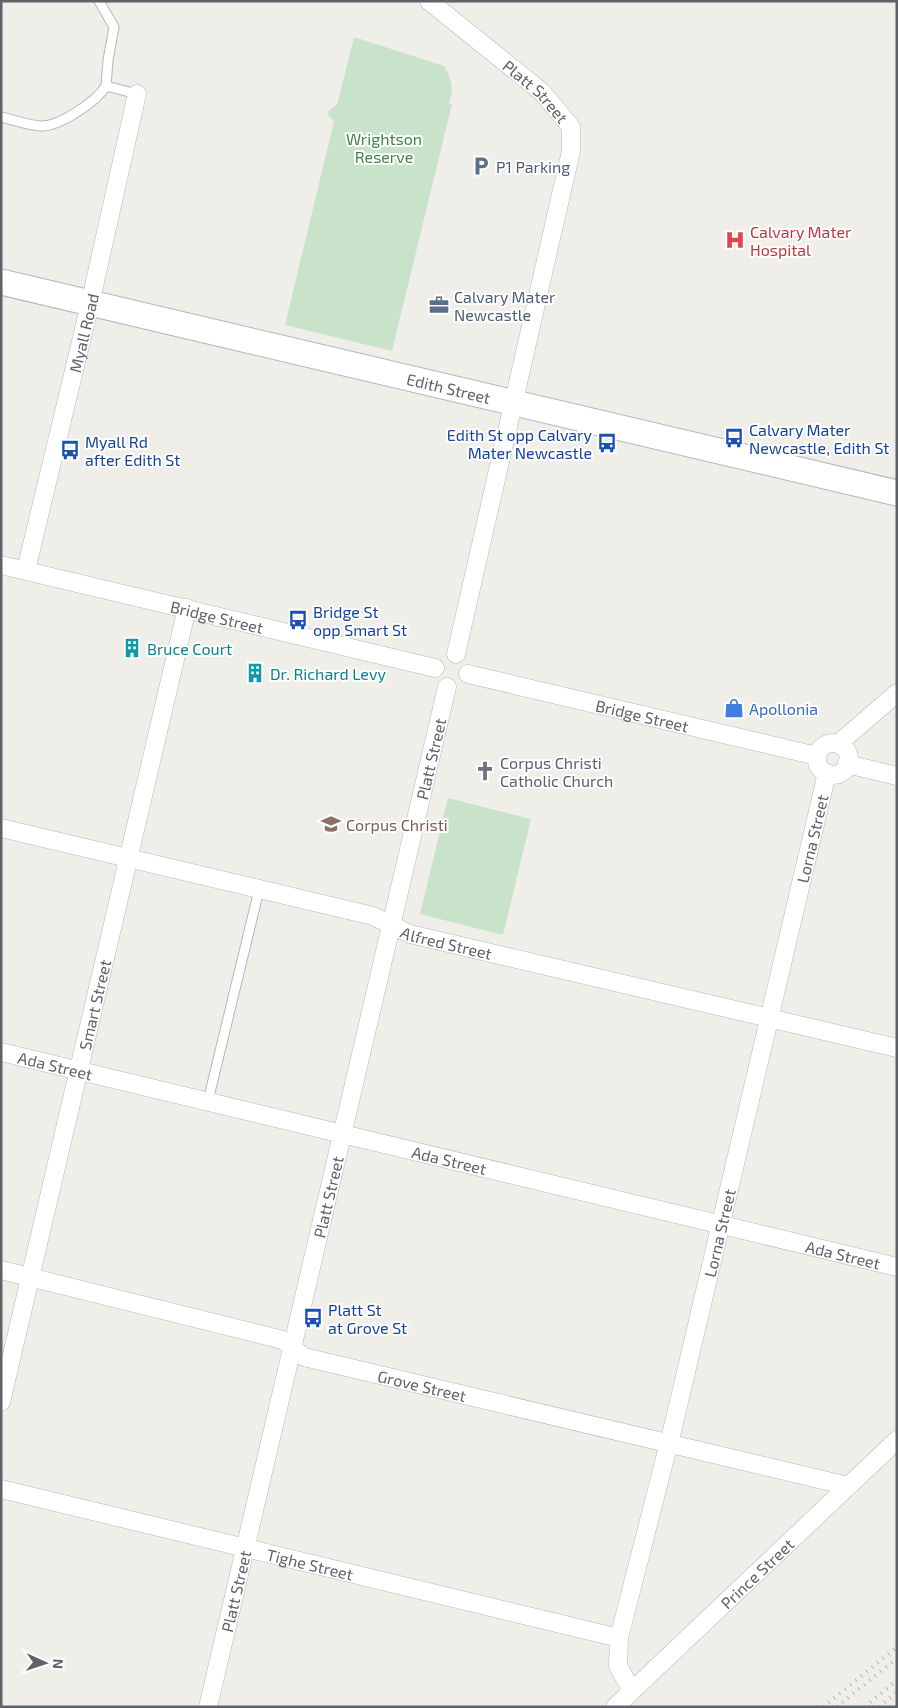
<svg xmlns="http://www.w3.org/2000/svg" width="898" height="1708" font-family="'Exo 2',sans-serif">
<rect width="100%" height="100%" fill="#efeee8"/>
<path fill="#c8e3ca" d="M354,37L444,66C452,79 454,89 449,103L452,104L392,351L285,325L334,121L328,115L329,110L337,105Z
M448,798L531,819L503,935L420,914Z"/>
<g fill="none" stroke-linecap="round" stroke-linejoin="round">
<defs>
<path id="service" d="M99,1L114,27L108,60L106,86
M1,117C14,120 27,125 40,126C59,127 96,102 106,86L137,94
M208,1101L259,890"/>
<g id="minor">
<path id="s1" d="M429,1L542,92L571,127V151L456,654"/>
<path id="s2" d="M1,565L435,668"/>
<path id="s3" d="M26,570L90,304L137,94"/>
<path id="s4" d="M468,674L817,756"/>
<circle cx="833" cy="759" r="16"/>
<path d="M838,744L897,693"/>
<path d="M847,764L897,776"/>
<path id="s5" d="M1,828L373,916L410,934L897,1048"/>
<path id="s6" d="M1,1052L897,1267"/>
<path id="s7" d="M1,1270L283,1340L304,1357L848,1486"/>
<path id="s8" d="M1,1402L187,608"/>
<path id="s9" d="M1,1489L619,1638"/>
<path id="s10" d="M632,1691L618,1666L619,1638L674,1423L827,773"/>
<path id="s11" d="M208,1707L447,687"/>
<path id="s12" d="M615,1707L897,1440"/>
</g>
<g id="secondary">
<path id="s13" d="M1,282L897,493"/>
</g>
</defs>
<use href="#service" stroke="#b5b7bb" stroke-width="11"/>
<use href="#minor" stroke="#b5b7bb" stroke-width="19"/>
<use href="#secondary" stroke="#b4b6ba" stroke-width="27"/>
<use href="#service" stroke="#fff" stroke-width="9"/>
<use href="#minor" stroke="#fff" stroke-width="18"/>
<use href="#secondary" stroke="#fff" stroke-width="25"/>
<path stroke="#b5b6b6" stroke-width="4" stroke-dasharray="1 6" stroke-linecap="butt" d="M823,1707L897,1647
M837,1707L897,1658
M865,1707L897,1680
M879,1707L897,1692"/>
</g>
<defs>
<symbol id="parking-bare" viewBox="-9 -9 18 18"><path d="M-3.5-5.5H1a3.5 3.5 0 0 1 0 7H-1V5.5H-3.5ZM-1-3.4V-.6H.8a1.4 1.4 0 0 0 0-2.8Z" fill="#5c6f8a" stroke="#fff" stroke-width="2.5" paint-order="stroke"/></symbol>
<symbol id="hospital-bare" viewBox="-9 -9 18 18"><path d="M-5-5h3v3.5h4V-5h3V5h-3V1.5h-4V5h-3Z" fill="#e0444e" stroke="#fff" stroke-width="2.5" paint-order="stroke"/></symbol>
<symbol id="office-bare" viewBox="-9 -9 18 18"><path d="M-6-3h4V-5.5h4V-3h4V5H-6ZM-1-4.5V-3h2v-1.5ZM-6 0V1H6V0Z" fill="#5c6f8a" stroke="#fff" stroke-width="2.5" paint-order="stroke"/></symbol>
<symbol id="bus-bare" viewBox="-9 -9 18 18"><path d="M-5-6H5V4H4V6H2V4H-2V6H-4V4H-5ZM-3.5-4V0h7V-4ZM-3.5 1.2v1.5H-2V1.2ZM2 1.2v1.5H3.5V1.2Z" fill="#1a4fb4" stroke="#fff" stroke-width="2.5" paint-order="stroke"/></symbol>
<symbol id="building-bare" viewBox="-9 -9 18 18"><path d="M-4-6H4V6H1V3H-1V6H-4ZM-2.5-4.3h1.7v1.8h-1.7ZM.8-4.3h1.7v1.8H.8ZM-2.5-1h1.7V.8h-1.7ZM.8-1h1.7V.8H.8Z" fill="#0f9aa8" stroke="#fff" stroke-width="2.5" paint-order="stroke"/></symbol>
<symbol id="shop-bare" viewBox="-9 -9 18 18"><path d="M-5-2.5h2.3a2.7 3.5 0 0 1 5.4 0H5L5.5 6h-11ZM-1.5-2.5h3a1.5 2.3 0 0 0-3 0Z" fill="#3f7fe0" stroke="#fff" stroke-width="2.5" paint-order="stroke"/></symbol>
<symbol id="church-bare" viewBox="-9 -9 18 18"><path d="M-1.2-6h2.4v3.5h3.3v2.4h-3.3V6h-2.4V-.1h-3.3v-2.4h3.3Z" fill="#6b7280" stroke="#fff" stroke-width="2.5" paint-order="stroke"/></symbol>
<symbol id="school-bare" viewBox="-9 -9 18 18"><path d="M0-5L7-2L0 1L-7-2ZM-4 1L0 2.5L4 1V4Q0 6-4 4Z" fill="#8d6e63" stroke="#fff" stroke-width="2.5" paint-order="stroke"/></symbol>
</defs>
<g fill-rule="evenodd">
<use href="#parking-bare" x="467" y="152" width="28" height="28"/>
<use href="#hospital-bare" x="721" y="226" width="28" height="28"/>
<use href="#office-bare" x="425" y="291" width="28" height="28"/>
<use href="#bus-bare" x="720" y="424" width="28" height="28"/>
<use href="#bus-bare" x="593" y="429" width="28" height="28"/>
<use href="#bus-bare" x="56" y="436" width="28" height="28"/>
<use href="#bus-bare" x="284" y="606" width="28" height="28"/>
<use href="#building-bare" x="118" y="634" width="28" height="28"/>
<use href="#building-bare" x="241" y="659" width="28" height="28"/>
<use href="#shop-bare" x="720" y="694" width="28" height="28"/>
<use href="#church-bare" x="471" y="757" width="28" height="28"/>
<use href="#school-bare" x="317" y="810" width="28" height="28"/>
<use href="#bus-bare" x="299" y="1304" width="28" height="28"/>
</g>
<g text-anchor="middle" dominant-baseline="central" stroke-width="4" stroke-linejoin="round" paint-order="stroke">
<g font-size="16" fill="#5f6266" stroke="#fff">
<text stroke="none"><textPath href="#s1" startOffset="140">Platt Street</textPath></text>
<text stroke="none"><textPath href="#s3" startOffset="244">Myall Road</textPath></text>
<text stroke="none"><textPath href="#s13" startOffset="460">Edith Street</textPath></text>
<text stroke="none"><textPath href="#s2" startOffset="222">Bridge Street</textPath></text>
<text stroke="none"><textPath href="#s4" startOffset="179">Bridge Street</textPath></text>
<text stroke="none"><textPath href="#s11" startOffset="974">Platt Street</textPath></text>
<text stroke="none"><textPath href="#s10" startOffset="879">Lorna Street</textPath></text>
<text stroke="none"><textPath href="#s5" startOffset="461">Alfred Street</textPath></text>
<text stroke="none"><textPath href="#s8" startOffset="408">Smart Street</textPath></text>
<text stroke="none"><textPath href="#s6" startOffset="56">Ada Street</textPath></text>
<text stroke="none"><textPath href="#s6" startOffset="461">Ada Street</textPath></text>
<text stroke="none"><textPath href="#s11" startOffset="524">Platt Street</textPath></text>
<text stroke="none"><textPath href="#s10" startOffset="474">Lorna Street</textPath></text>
<text stroke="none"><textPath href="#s6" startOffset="866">Ada Street</textPath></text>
<text stroke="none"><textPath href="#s7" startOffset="439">Grove Street</textPath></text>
<text stroke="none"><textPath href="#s9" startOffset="318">Tighe Street</textPath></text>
<text stroke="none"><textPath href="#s12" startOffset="195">Prince Street</textPath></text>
<text stroke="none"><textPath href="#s11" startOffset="119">Platt Street</textPath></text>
</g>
<g font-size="16" fill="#42834a" stroke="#fff">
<text x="384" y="138">Wrightson<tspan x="384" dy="18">Reserve</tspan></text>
</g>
<g font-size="16" fill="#4e5e75" stroke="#fff" text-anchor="start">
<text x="496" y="166">P1 Parking</text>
<text x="454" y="296">Calvary Mater<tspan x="454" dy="18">Newcastle</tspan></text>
</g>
<g font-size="16" fill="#be3a42" stroke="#fff" text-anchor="start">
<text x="750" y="231">Calvary Mater<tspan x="750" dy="18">Hospital</tspan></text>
</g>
<g font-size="16" fill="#164399" stroke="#fff" text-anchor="start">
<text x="749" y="429">Calvary Mater<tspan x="749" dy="18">Newcastle, Edith St</tspan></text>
<text x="592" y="434" text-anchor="end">Edith St opp Calvary<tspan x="592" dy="18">Mater Newcastle</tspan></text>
<text x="85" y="441">Myall Rd<tspan x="85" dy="18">after Edith St</tspan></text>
<text x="313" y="611">Bridge St<tspan x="313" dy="18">opp Smart St</tspan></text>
<text x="328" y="1309">Platt St<tspan x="328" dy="18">at Grove St</tspan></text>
</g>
<g font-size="16" fill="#0d838f" stroke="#fff" text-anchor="start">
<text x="147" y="648">Bruce Court</text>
<text x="270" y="673">Dr. Richard Levy</text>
</g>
<g font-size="16" fill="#366cbe" stroke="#fff" text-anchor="start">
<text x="749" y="708">Apollonia</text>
</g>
<g font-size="16" fill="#5b616d" stroke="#fff" text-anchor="start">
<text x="500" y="762">Corpus Christi<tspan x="500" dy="18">Catholic Church</tspan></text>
</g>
<g font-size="16" fill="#785e54" stroke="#fff" text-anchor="start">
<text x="346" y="824">Corpus Christi</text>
</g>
</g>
<rect width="898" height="1708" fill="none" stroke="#5f6266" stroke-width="5"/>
<g transform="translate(45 1663) rotate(93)" stroke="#ffffff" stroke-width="4" paint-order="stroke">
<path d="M0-4L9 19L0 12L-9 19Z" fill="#5f6266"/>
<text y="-8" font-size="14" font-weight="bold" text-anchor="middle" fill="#5f6266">N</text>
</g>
</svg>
